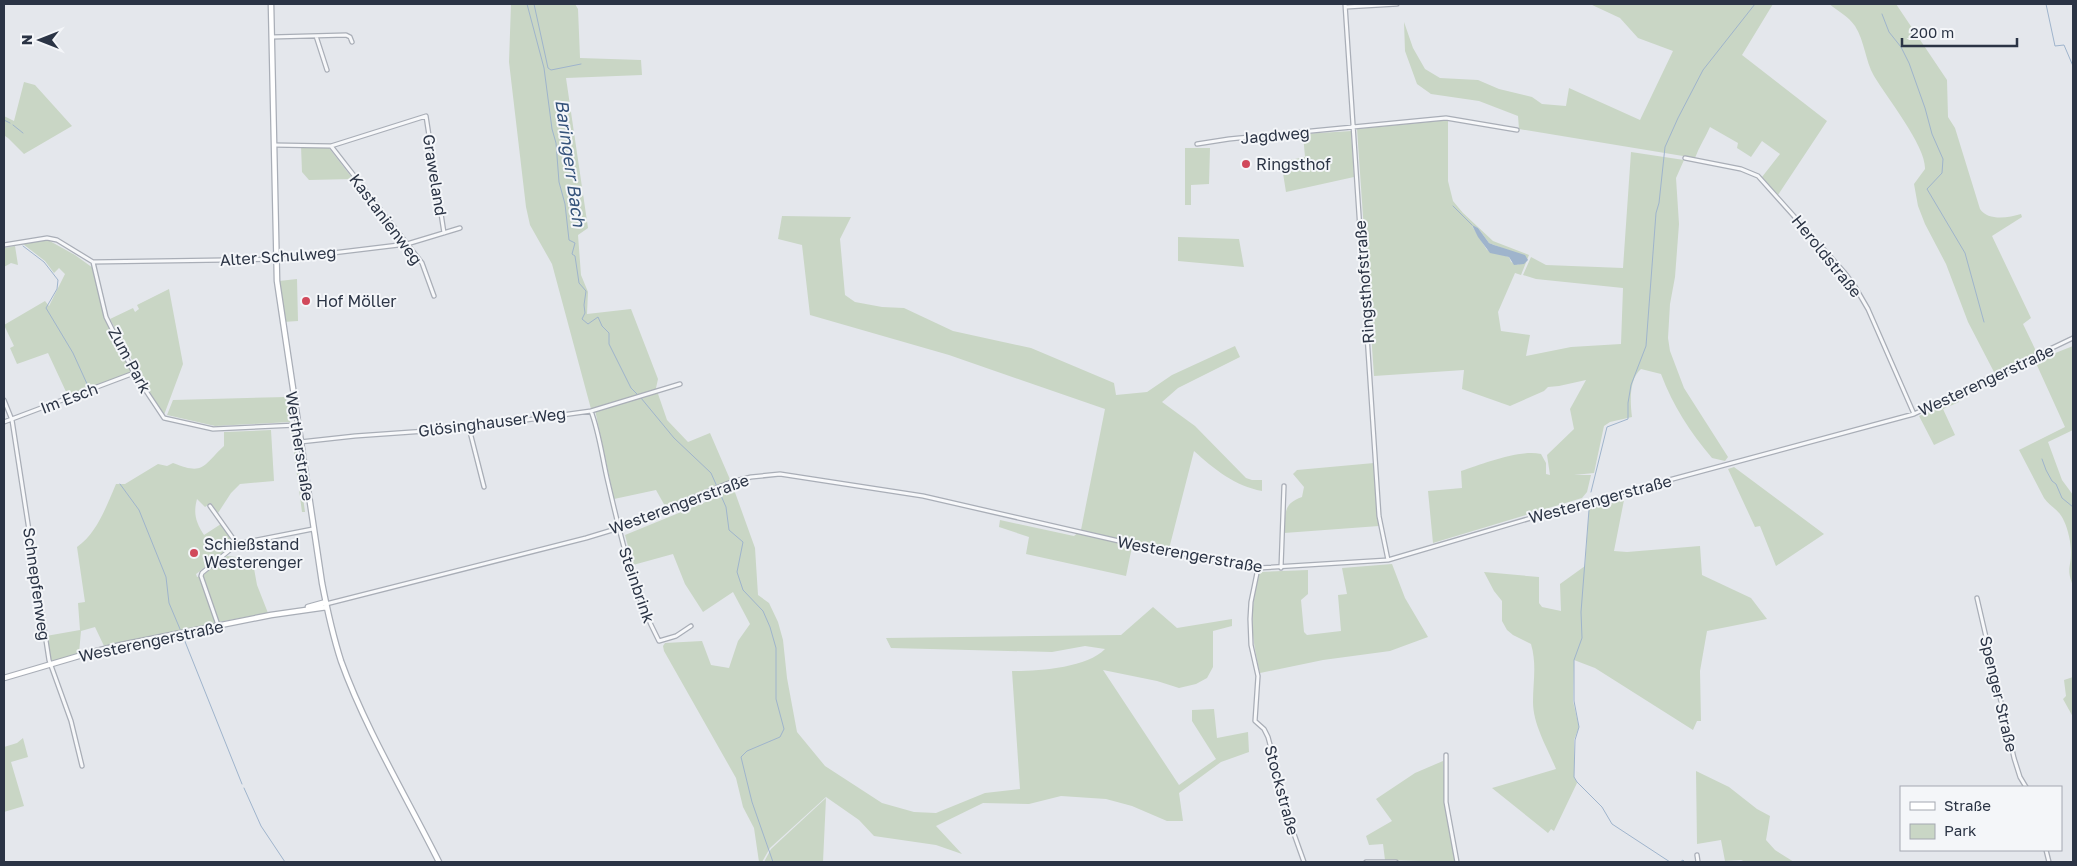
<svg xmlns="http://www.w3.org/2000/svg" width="2077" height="866" font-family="'Golos Text',sans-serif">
<rect width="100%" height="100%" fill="#e4e7ec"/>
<path fill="#c9d6c5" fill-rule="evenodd" d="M511,4H575L578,9L580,58L641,60L642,75L566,78L588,228L578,235L581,275L588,292L587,314L631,309L658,379L656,388L667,420L688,442L710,433L732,484L755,548L758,595L769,603L778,622L783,640L787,678L797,732L825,766L882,803L914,812L936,813L985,793L1020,789L1012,671C1038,671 1087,668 1105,649L1085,646L1052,652L891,648L886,638L1121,635L1153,607L1177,628L1232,619V626L1213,631V667L1207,678L1196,684L1179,688L1157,681L1103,670L1179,785L1216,759L1192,721V710L1214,709L1217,738L1248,732L1249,752L1221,762L1179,793L1183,821H1167L1132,806L1106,799L1061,796L1029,804L983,803L936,826L962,854L936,845L874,836L859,820L826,797L770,848L762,862H759L754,828L743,807L736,778L664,651L663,646L665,643L702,641L711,665L729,668L738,641L750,624L733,592L703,612L685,584L673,554L633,565L625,535L713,499L714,486L665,506L656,490L614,499L595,410L614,404L612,402L591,409L552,264L530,225L526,207L509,62Z
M1590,4H1773L1742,55L1827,121L1778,195L1762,177L1780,154L1762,141L1751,157L1737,148L1738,143L1710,127C1705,138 1699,147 1695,158L1519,129L1518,116L1479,101L1431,94L1417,84L1405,51L1404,22L1413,48L1425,69L1440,78L1478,80L1499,89L1532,97L1542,104L1566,106L1569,88L1640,120L1673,51L1638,38L1620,18Z
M1829,4H1896L1947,80L1948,117L1955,128L1980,209C1988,221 2008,218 2021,214L2022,217L1992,236L2031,318L2023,324L2037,353L1994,372L1968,322L1946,264L1925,224L1918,206L1914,184L1925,169C1926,146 1887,98 1874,76C1865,60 1865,42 1855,26C1848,16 1838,11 1829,4Z
M24,82L35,85L72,126L24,154L8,138L5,136L4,138V116L14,121Z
M1448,120V181L1453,201L1463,213L1493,241L1529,255L1521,275L1515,273L1498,312L1501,331L1530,335L1526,356L1571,347L1621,344L1623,288L1536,279L1523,275L1531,257L1546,265L1623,268L1631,152L1684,160L1676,178L1679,224L1675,277L1670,304L1668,338L1670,351L1684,388L1728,457L1725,461L1712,458C1690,432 1673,406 1661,374L1641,369C1629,379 1630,402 1632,417L1610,422L1604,426L1594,473L1574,475H1591L1587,492L1582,498L1433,543L1428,491L1462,488L1461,471C1482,464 1520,449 1541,454L1546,463V474L1550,475L1547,455L1574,429L1570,409L1586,380L1559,386L1548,387L1544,391L1510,406L1462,389L1464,370L1374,376L1357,129ZM1472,226L1478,228L1489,243L1502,248L1519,265L1511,262L1509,257L1487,250Z
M1351,131L1354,177L1286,192L1282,167L1285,161L1305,157L1303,134Z
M301,146L329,148L353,179L309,180L302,172Z
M1185,148H1210L1209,184L1191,185V205H1185Z
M782,216L851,217L840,239L845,295L855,302L882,307L904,308L953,331L1031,348L1114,383L1116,395L1147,392L1172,375L1235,346L1240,357L1178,388L1162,402L1195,426L1246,478L1252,480H1262V491C1235,486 1214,469 1194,451L1169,549L1133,542L1126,576L1026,554L1029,537L999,527L1000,520L1074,536L1081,530L1105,409L949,355L810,315L802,245L778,239Z
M1178,237L1239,239L1244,267L1178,261Z
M48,240L75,255L93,268L104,317L132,373L68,396L48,353L17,364L10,348L14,346L4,325L45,301L49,306L65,274L59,268L54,273L45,261L23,244Z
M15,246L18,265L11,263L4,267V248Z
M297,279L298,321L283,322L279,281Z
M169,289L183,364L164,415L146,386L110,319L133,308L135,312L139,309L137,305Z
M2073,346V430L2048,442L2062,480L2073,495V586C2066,567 2071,569 2071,552C2071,543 2068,529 2064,521C2059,509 2050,507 2044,498L2019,450L2065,427L2035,361Z
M286,397L290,422L215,426L167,415L173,400Z
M1957,397L1959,402L1943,409L1955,435L1934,445L1919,416Z
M271,430L274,481L240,484L231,493L218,513L211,503L205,507L197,499C193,514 196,522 204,535L221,524L234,542L223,550L225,553L196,574L197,577L200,576L216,624L104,646L95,627L81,631L79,653L53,661L50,658L46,636L80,630L78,603L85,602L77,547C97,533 106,507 116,484H125L158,464L167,466L173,463C205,476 203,465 224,446V432Z
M291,430L294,431L305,512H302Z
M1374,463L1379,526L1284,533C1286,514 1282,504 1302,497L1304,487L1293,474L1297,470Z
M1734,467L1824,534L1776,566L1760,526L1755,527L1728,469Z
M1622,496L1624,500L1614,551L1627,552L1700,546L1702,575L1751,598L1767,619L1707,631L1700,671L1701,721H1697L1693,730L1595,668L1574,660L1573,701L1579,727L1574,740V777L1577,783L1554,831L1551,829L1548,833L1492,788L1556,769C1548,749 1533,725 1533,702C1533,681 1537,665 1531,644L1513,635L1507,630L1502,621V601L1494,591L1484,572L1539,577V603L1542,607L1561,611L1560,584L1585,566L1589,509L1620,500Z
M227,556L245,558L253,563L257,585L268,613L218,622L203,575Z
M1392,564L1405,598L1428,637L1390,651L1323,660L1260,673C1250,631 1250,614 1259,572L1308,570V594L1301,600L1304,632L1307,635L1341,631L1338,595L1347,594L1342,568Z
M2073,677V717L2063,699L2066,696L2064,680Z
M23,738L28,757L11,762L24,806L4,812V747L17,743Z
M1443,761L1445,802L1455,862L1385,860L1383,844L1369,845L1366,836L1392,821L1376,799L1415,773Z
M1696,771L1729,787L1757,809L1770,816L1766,840L1775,850L1794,862H1746L1741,860L1725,861L1721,840L1697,844Z
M826,798L823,862H764L771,849Z"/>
<path fill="#9fb4cc" d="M1472,225L1478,228L1489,243L1494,245L1525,255L1528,260L1524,264L1514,265L1509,257L1490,253L1478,237Z"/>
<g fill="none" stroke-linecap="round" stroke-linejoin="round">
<path stroke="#9fb4cc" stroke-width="1" d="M527,4L544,68L552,129L556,143L559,182L565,204L569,240L575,243L572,254L575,256L579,283L586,291L584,305L585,313L582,319L588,324L598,317L602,326L609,333V344L631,388L638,395
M534,4L548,68L551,70L581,64
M2046,4L2055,46L2064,45L2073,66
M1882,14L1889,32L1901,47L1909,63L1925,108L1932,134L1943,159L1942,173L1927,189L1965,253L1984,322
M4,120L10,123
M13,125L23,133
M1453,206L1472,225
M23,246L44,262L58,280L57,289L46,308L73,353L88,386
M641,398L674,438L711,473L726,507L729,530L743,542L737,572L743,590L763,611L770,627L776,648V699L784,729L780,737L747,751L741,757L752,802L773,862
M2042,459L2046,470L2052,481L2056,484L2062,498L2073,507V514
M120,484L139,510L166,577L169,603L180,629
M1591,492L1607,427L1628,419V403L1631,385L1646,346L1656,213L1659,203L1665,147L1678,118L1703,70L1755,4
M1589,510L1581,612L1582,638L1574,660V701L1579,727L1575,740L1574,777L1577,782L1602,807L1612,824L1670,862
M184,639L242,784
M244,788L261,826L285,862
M1680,862L1683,860L1685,862"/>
<defs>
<path id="street" d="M1345,4L1379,516L1388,560
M1346,7L1397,4
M316,36L327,70
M272,37L346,35L350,37L352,42
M1197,144L1229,139L1446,118L1517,130
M274,145L331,146L426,116L444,233
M331,146L422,263L434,296
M1685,158L1741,169L1758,176L1844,272L1854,285L1868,309L1914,414
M4,245L47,238L57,240L93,262L106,317L134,373L164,418L213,429L297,425
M93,262L283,259L407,244L460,228
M4,400L12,420L49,660L71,721L82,766
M591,411C599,432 602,456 607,478C620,533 632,590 659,641L676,636L691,626
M4,422L134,373
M469,428L484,487
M300,442L355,436L469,428L591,411L680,384
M210,506L237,544L313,529
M1258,568L1251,602L1250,619L1251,645L1258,676L1255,721L1264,729L1268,737L1294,834L1304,862
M1281,568L1284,486
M1977,598L2014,758L2020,777L2026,787
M326,604L586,538L619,528L731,482L751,477L780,474L923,496L1132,544L1258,568L1388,560L1565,508L1914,414L2073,338
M218,625L201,576L202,573L237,544
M1446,755V802L1457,862
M2046,850L2049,862
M1697,855L1698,862
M1366,862H1396"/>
<path id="secondary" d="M271,4L277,281L322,583C327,609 333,636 341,661C365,728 407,798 439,862
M308,607L326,602
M4,678L89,653L121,645L271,615L327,607"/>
</defs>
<use href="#street" stroke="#a9aeb7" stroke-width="5.5"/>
<use href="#secondary" stroke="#a9aeb7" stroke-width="7"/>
<use href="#street" stroke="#f7f8fa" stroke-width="3"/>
<use href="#secondary" stroke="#fff" stroke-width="4.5"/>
</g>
<g fill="#d1495b" stroke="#f4f6f9" stroke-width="2">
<circle cx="1246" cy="164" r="5"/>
<circle cx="306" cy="301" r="5"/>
<circle cx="194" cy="553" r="5"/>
</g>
<g text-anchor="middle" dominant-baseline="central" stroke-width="4" stroke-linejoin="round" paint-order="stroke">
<g font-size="16" fill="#2b3445" stroke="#f4f6f9">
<text transform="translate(1275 135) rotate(-5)">Jagdweg</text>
<text transform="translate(435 175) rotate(81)">Graweland</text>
<text transform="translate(386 219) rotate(53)">Kastanienweg</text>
<text transform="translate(278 256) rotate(-4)">Alter Schulweg</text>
<text transform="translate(1827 256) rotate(51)">Heroldstraße</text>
<text transform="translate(1364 282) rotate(-94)">Ringsthofstraße</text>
<text transform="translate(130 360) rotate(62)">Zum Park</text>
<text transform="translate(1986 380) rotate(-25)">Westerengerstraße</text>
<text transform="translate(69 398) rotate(-21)">Im Esch</text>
<text transform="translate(492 422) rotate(-7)">Glösinghauser Weg</text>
<text transform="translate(300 446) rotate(81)">Wertherstraße</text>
<text transform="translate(1600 499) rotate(-15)">Westerengerstraße</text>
<text transform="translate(679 504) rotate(-20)">Westerengerstraße</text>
<text transform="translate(1190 554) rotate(10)">Westerengerstraße</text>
<text transform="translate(37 584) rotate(82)">Schnepfenweg</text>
<text transform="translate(637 585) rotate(71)">Steinbrink</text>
<text transform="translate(151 641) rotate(-12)">Westerengerstraße</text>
<text transform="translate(1999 694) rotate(77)">Spenger Straße</text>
<text transform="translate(1282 790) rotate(75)">Stockstraße</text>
</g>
<g font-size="16" fill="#2b3445" stroke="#f4f6f9" text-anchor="start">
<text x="1256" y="164">Ringsthof</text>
<text x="316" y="301">Hof Möller</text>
<text x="204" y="544">Schießstand<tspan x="204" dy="18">Westerenger</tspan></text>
</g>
<g font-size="18" font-style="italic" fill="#34527a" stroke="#f4f6f9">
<text transform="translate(571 163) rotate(82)">Baringerr Bach</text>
</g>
</g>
<rect width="2077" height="866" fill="none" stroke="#2b3445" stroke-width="10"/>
<rect x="1900" y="786" width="162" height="65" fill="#f4f6f9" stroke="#a4a8b1"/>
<rect x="1910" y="802" width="25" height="8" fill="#ffffff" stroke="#a4a8b1"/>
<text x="1944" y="811" font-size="15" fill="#2b3445">Straße</text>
<rect x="1910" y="824" width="25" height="15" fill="#c9d6c5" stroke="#a4a8b1"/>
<text x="1944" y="836" font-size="15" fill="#2b3445">Park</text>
<g transform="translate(40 40) rotate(270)" stroke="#f4f6f9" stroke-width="4" paint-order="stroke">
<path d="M0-4L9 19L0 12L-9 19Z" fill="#2b3445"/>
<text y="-8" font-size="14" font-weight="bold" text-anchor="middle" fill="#2b3445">N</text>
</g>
<path d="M1902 38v8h115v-8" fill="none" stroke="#2b3445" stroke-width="2.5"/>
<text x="1910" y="38" font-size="15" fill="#2b3445" stroke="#f4f6f9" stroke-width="4" paint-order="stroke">200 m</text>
</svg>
